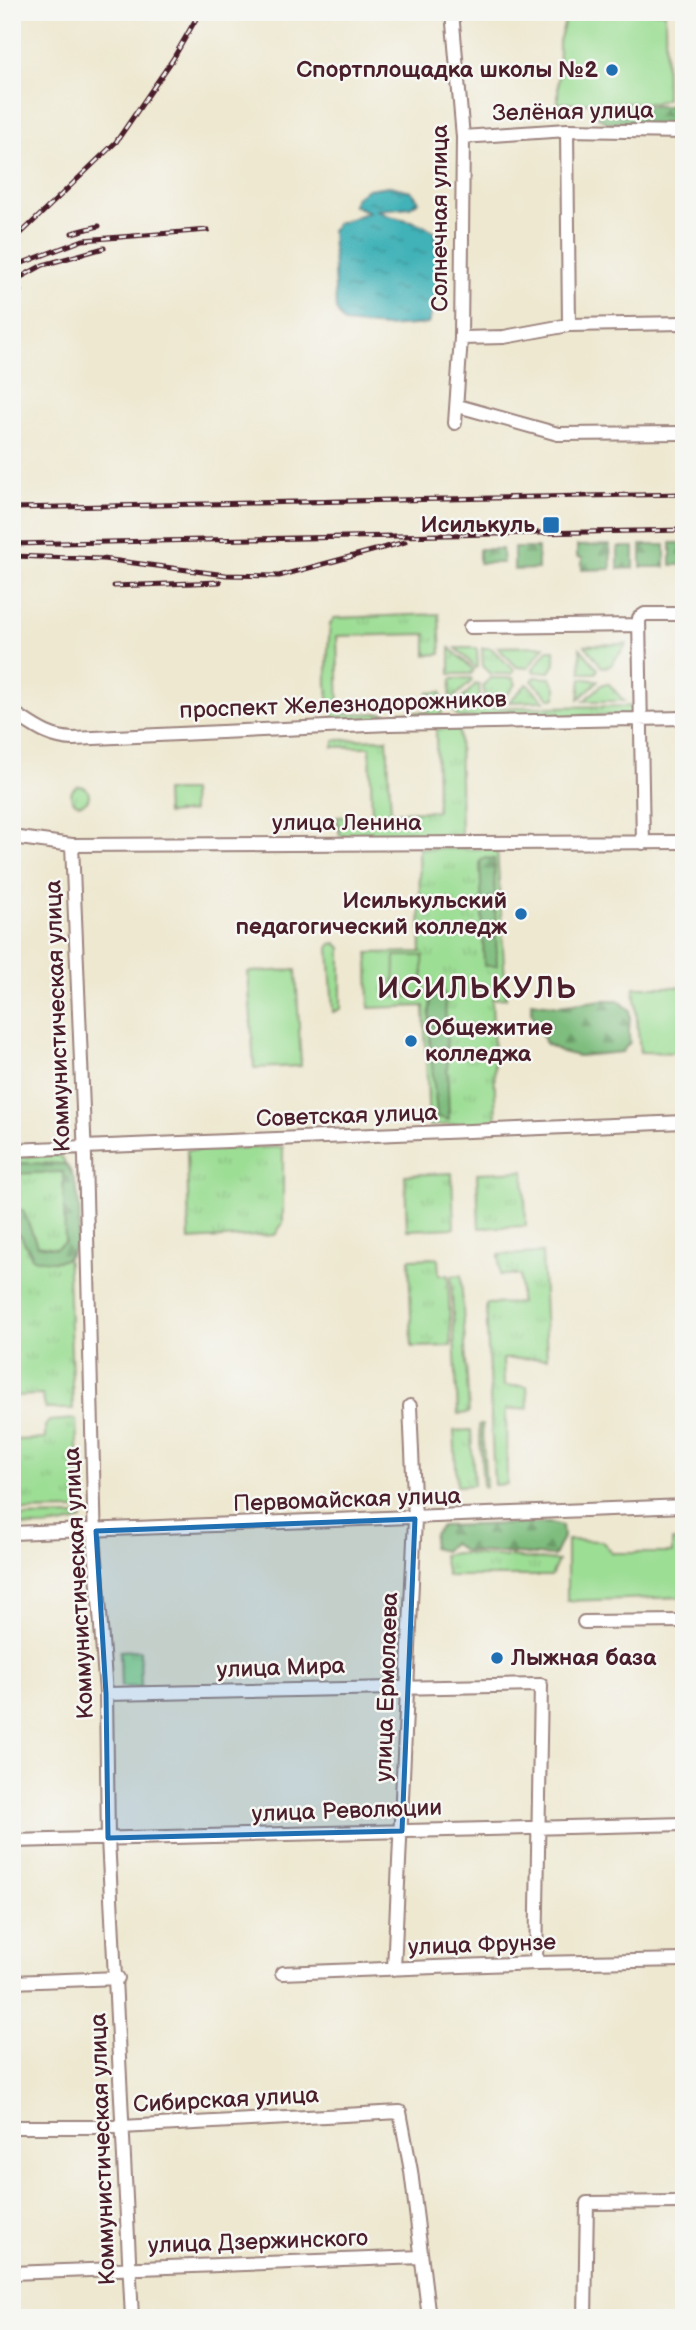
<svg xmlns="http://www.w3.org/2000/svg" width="696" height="2330" font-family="'Balsamiq Sans',sans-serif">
<defs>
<pattern id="grass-tufts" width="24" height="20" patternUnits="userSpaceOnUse" patternTransform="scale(1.75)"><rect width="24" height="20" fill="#9dde95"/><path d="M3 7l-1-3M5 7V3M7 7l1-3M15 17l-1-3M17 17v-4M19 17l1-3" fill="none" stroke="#89be81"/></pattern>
<pattern id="forest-firs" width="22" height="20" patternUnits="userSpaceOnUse" patternTransform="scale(1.75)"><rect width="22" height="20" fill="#7ebd7e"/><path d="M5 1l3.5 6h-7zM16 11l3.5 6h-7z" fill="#699967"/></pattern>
<pattern id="water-ripples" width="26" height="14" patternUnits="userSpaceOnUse" patternTransform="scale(1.75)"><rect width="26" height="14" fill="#41b2b8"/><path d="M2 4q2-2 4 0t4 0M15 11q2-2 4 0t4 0" fill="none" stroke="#389096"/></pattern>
</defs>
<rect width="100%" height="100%" fill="#f6f6f2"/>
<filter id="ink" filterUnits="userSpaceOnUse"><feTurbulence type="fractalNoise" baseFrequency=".0143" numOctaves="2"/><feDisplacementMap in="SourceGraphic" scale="14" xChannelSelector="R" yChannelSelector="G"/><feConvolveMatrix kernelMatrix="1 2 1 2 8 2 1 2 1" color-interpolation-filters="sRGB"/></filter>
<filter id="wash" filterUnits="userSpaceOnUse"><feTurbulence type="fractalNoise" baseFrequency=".00686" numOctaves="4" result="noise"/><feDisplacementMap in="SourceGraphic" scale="28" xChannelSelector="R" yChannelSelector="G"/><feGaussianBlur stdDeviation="1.57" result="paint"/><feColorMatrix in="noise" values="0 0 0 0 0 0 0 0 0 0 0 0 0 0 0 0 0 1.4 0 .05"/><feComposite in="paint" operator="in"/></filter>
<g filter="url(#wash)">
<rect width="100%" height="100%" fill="#eee8d0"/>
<path fill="url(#grass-tufts)" stroke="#747e60" stroke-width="2" d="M439,614L441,654L426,655V634L337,636L339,714L386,713V717L338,721C320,708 329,645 330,624L334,618Z
M627,644L610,666L602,667L585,645Z
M545,646L528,668L517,667L497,647Z
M450,648L474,670L471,674H450Z
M456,648H477L478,667L476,668Z
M482,648H491L514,670L512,674H491L483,666Z
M580,648L598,669L596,673H581Z
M548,650H554L555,664L550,672H534L533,669Z
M535,677L550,678L556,687V698H550L532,681Z
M471,678L472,681L450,701L451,679Z
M491,678H513L516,684L502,701H485L483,685Z
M581,678L598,681L579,699Z
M476,684L479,685L480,701L459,702Z
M527,684L545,701L509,702Z
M603,684H609L624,701H584Z
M441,692L442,713L436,719L401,720L397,717V713L428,712V693Z
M635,706L630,715L459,718L451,708Z
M436,729H459L461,835L340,836L337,817L372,816L370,747H333L335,740L387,739L391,812L437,811Z
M71 795a9 9 0 1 1 18 0a9 9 0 1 1-18 0Z
M165,791H191L192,812L166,814Z
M419,848L497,849L506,998L492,999L496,1122L429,1126L424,1006L369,1008L368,953L421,952Z
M336,943L341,948V1009L333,1012L329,948L331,944Z
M283,1147V1223L275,1235L189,1240L187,1150Z
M59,1155L64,1160L73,1409H46L42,1395L12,1396V1157Z
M524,1171L526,1226L479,1228L477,1173Z
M452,1173L454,1228L407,1230L405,1175Z
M542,1253L547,1358L503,1359L504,1386H527L528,1408L506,1410L507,1484L494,1485L486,1304L520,1303V1275H500L499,1255Z
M438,1258L439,1275H448L451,1346L412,1347L409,1259Z
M461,1275L469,1413L458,1414L451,1276Z
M76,1419L80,1510L12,1511L13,1440L45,1439V1426L49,1421Z
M479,1425H482L486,1487L483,1486Z
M471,1430L474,1485L457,1486L454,1431Z
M82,1516V1520C65,1525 28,1532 14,1522L13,1517Z
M456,1553L558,1561L551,1576H447L443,1555Z
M140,1650L141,1687H121L120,1651Z"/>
<path fill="url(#forest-firs)" stroke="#646e54" stroke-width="2" d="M684,97V126L608,123L598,117L597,108L605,105L668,106Z
M671,543H684V565H671Z
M610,545L611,569L582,570V558L577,557V546Z
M641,545H665V567H641Z
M618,547H634V568L618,569Z
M514,548H538V569L514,570Z
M479,549H502L503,563H479Z
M485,858L494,859L497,966H484L480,861Z
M442,988L445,996L449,1120L437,1117C435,1085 423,1015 434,989Z
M603,1000H618L630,1010C631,1022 627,1031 630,1042L622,1052L578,1056L562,1052L546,1044L531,1012V1002L559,1006Z
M23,1163L65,1164C81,1179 86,1239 69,1256C60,1265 43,1260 32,1258L21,1236L12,1231V1211L23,1210L37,1245L56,1248L65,1242L63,1172L12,1174V1164Z
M550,1523L562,1526L563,1537L554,1556L464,1551L452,1543L444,1551L432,1548L434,1534L441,1526Z"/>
<path fill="#9dde95" stroke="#747e60" stroke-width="2" d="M568,12H665L666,99L654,103H558L559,41Z
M395,956H423V997H394Z
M296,970L301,1066L254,1068L248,972Z
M634,987H684V1053L640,1052Z
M567,1540L602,1541L612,1553H672V1541L684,1542V1597L567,1601Z"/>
<path fill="url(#water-ripples)" stroke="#466872" stroke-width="2" d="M389,186L411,191L419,201L410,207L377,210C389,220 415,217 435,232C439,266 440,292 428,324L385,327L344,323L336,310L332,230L336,224L369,212L353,205L356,197L368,189Z"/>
</g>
<g filter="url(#ink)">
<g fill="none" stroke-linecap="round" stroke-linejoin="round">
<defs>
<path id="minor" d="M452,12L463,137L461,338L455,423
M567,130L569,325
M463,137L567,130L684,132
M461,338L504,337L569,325L684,323
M458,406L558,434L684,433
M470,627L638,625
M12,712C33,725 47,738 73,739L390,724L684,718
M12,837L72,845L684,842
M643,843L639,618L645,614H684
M72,845L85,1157L95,1545L106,1694L108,1838L132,2318
M12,1150L684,1122
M12,1533L684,1506
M584,1622L684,1621
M106,1694L541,1685L536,1963
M12,1841L684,1824
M394,1969L415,1519L410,1406
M282,1973L536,1963L684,1960
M12,1982L118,1978
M12,2127H122L400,2112L411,2171L429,2318
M12,2273L421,2257
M585,2318L587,2203L680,2202"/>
</defs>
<use href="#minor" stroke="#9c847e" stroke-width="16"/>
<use href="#minor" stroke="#fff" stroke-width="12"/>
<defs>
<path id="rail" d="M72,233L99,226
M12,242L116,142L173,59L200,12
M12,267L83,240L208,230
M12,282L43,265L104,248
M12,295L20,291
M12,508L684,494
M12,544L684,530
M12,556L103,559L226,575L279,576L405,542
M114,586L220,582"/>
</defs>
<use href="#rail" stroke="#4a1f2b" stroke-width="5"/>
<use href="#rail" stroke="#f6f6f2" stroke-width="2.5" stroke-dasharray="8" stroke-linecap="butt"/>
</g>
</g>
<path fill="#1f6fb2" fill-opacity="0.2" stroke="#1f6fb2" stroke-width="5" stroke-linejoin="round" d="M415,1519L402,1831L108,1838L106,1694L96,1531Z"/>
<g fill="#1f6fb2" stroke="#f6f6f2" stroke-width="2.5">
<circle cx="612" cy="70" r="7"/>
<rect x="542" y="516" width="18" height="18" rx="3.5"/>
<circle cx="521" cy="914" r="7"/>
<circle cx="411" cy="1041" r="7"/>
<circle cx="497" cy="1658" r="7"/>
</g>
<g text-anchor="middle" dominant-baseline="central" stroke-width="5" stroke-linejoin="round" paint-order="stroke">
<g font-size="23" font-weight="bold" fill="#4a1f2b" stroke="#f6f6f2" text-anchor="end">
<text x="598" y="70">Спортплощадка школы №2</text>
<text x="535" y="525">Исилькуль</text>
<text x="507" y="901">Исилькульский<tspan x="507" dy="26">педагогический колледж</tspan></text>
<text x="425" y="1028" text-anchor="start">Общежитие<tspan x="425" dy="26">колледжа</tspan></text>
<text x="511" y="1658" text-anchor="start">Лыжная база</text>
</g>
<g font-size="23" fill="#4a1f2b" stroke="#f6f6f2">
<text transform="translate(573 112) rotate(-1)">Зелёная улица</text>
<text transform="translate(440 218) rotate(-90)">Солнечная улица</text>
<text transform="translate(343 705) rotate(-2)">проспект Железнодорожников</text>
<text x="347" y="823">улица Ленина</text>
<text transform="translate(58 1016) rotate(-92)">Коммунистическая улица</text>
<text transform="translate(347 1116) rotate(-2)">Советская улица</text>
<text transform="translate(347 1500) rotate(-2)">Первомайская улица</text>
<text transform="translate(79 1583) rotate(-93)">Коммунистическая улица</text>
<text transform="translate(281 1668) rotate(-2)">улица Мира</text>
<text transform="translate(387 1687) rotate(-88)">улица Ермолаева</text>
<text transform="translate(347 1811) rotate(-2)">улица Революции</text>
<text transform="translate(482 1945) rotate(-2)">улица Фрунзе</text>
<text transform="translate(226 2100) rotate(-3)">Сибирская улица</text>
<text transform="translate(103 2149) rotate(-92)">Коммунистическая улица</text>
<text transform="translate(258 2242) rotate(-2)">улица Дзержинского</text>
</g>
<g font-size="30" font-weight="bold" letter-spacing="2" fill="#4a1f2b" stroke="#f6f6f2">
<text x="477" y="989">ИСИЛЬКУЛЬ</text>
</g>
</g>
<rect width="696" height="2330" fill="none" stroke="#f6f6f2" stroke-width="42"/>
</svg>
